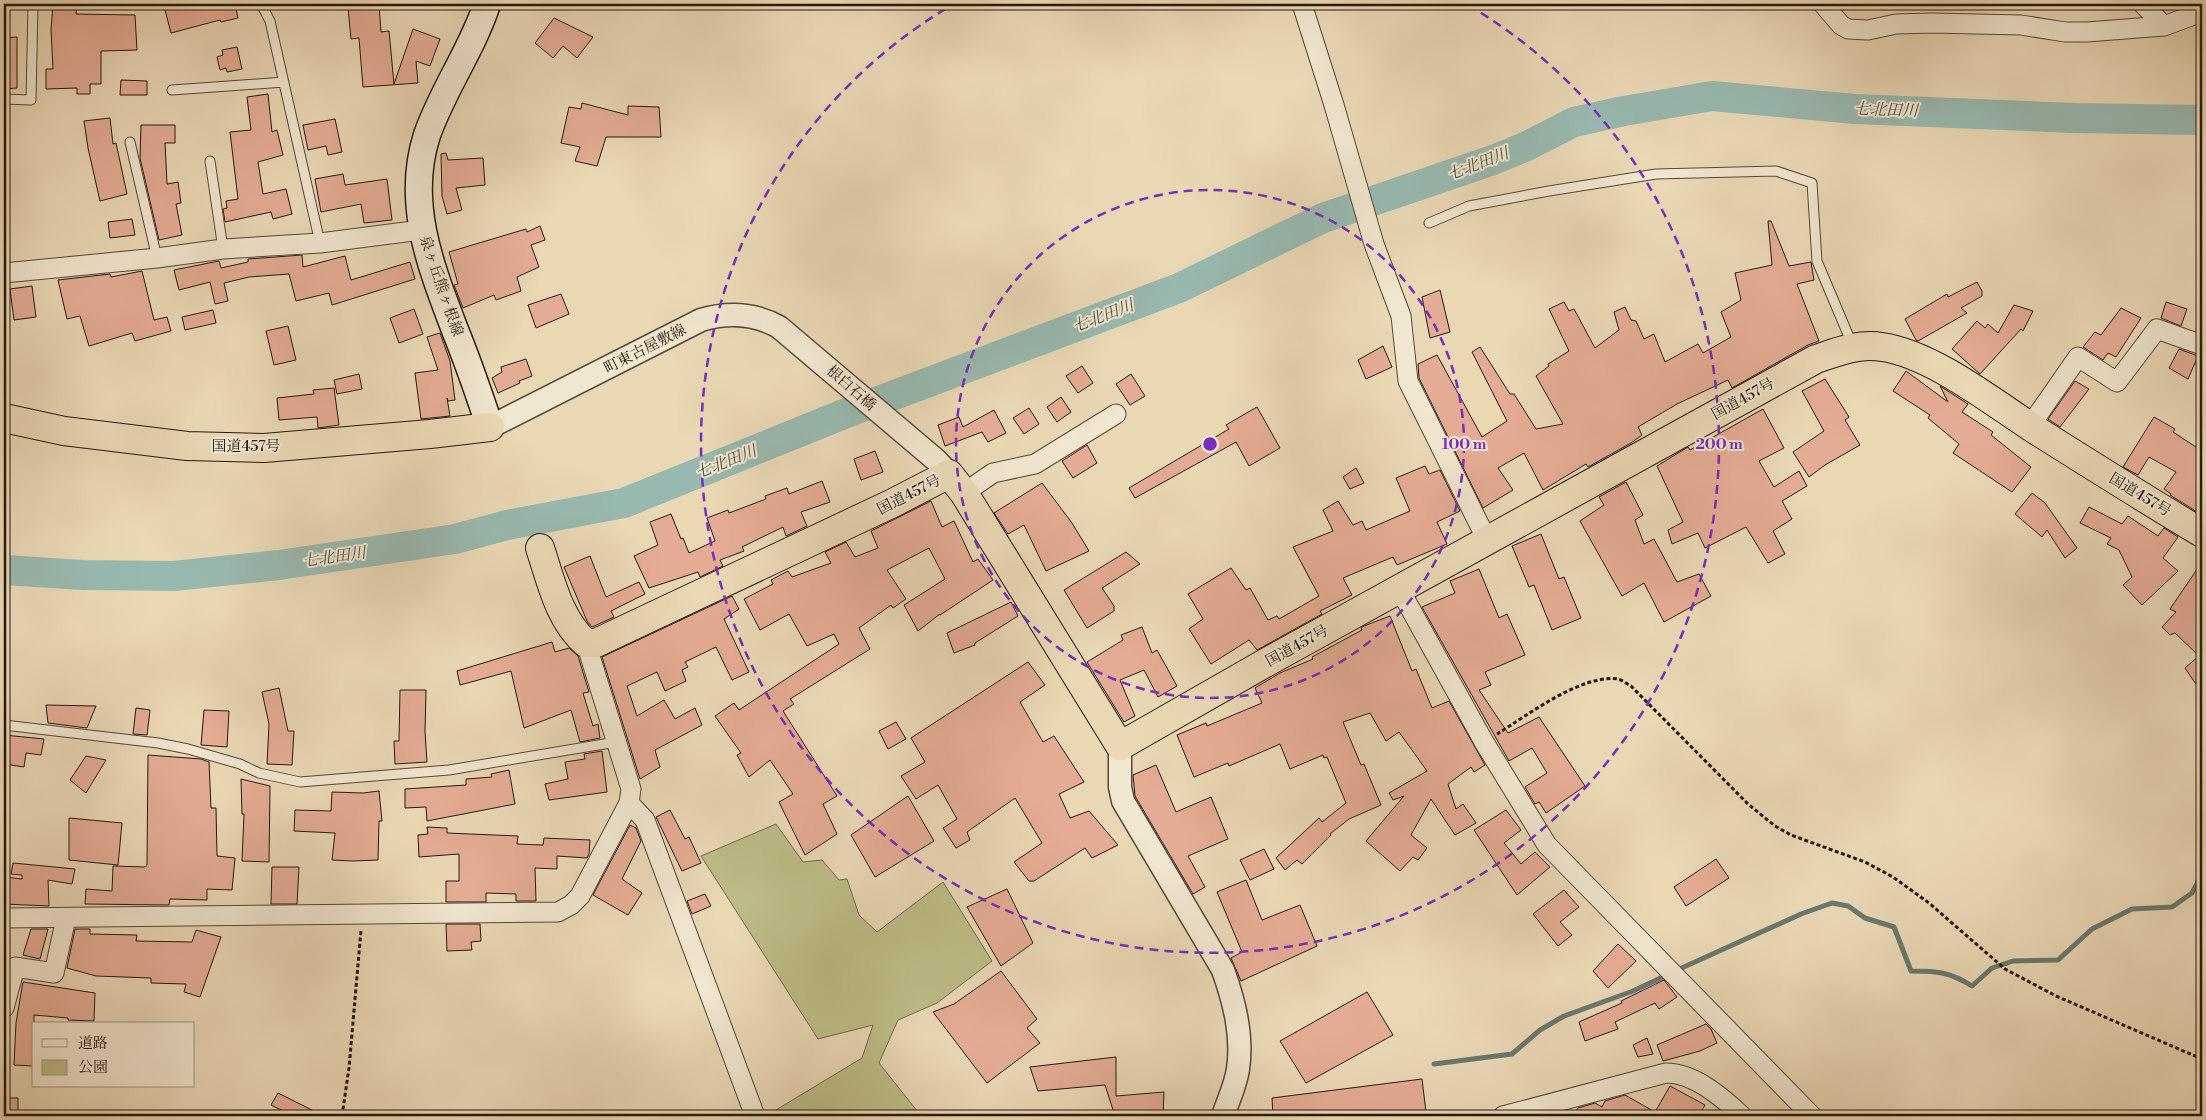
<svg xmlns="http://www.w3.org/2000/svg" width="2206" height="1120" font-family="'Libre Bodoni','Noto Serif JP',serif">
<rect width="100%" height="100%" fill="#ead8b5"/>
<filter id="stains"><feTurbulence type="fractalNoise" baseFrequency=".004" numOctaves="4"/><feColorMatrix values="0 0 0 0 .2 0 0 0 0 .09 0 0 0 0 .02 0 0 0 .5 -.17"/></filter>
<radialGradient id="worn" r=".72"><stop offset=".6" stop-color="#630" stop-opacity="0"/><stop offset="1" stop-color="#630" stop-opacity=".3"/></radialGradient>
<path fill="#bdbc88" stroke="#716a4b" d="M776,824L803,862L822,860L839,880L847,879L859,915L877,932L943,882L992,961L937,1003L898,1020L879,1063L918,1112L915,1116H766L862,1058L873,1025L818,1039L701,856Z"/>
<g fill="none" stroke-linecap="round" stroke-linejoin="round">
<path stroke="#6a796f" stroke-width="5" d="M1675,971L1801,914L1832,903L1848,906L1865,918L1894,927L1911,971C1937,971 1950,972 1972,986L1992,968L2013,961L2058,960L2092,929L2132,909L2172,907L2192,893L2202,874
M1434,1064L1512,1054L1540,1030L1564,1016L1633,991L1667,975"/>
<path stroke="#98b9b0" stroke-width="30" d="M4,570L83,575L174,576L279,565L455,539L507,525L624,503L844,414L1179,288L1323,218L1493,160L1527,146L1574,122L1624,111L1712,96L1855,109L2075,118L2202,120"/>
</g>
<path fill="#e4ac94" stroke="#25180e" d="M53,4H77L76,14L135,15L137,50L101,51V84H90V94H77V88L46,89V69H53L51,30Z
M188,4H235L238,18L221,22L220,20L171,33L165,10Z
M379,4L381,32L389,31L394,84L413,29L440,39L430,66L416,61L418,83L363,87L359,38L351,39L348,7Z
M554,18L593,37L577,58L563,46L553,58L535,43Z
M17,37V88L4,89V38Z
M237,47L242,69L227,72L226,68L220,70L217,57L223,55L222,50Z
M121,80L147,81V95H120Z
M268,94L272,132L277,130L283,155L258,162L263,194L286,189L292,214L273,219L271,212L225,222L223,209L227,208L226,201L238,199L230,132L251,130L247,97Z
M582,103L628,115V106L659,107L661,137H606L597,166L575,161L580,147L561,143L569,107L581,109Z
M110,118L113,144L116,143L127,194L100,201L88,148L84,121Z
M335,119L342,152L328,155L326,146L308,150L303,125Z
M141,125H175V143H165L167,184L178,182L181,203L176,204L182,235L159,240L140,158Z
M446,153L448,160L483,158L485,185L456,188L462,210L447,214L442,196L441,154Z
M343,174L345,185L387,179L392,220L364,223L361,204L321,212L315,179Z
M132,219L135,235L110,238L108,222Z
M1768,221H1771L1789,266L1811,262L1814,280L1797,284L1819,341L1808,345L1732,388L1728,380L1677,404L1638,427L1642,435L1631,443L1588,467L1586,464L1543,490L1524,453L1498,468L1513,490L1483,508L1419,378L1418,364L1437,355L1482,437L1507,421L1472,352L1480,347L1510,394H1514L1536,429L1563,424L1536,376L1549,366L1548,364L1569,351L1549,309L1564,302L1569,311L1574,309L1595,348L1619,330L1614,312L1625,307L1631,320L1636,321L1644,339L1654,334L1665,362L1698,344L1703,353L1731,337L1721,312L1741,300L1735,273L1772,265Z
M540,226L545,240L531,245L539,267L517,277L521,291L496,300L494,295L463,308L454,285L458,284L449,252L526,229L527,232Z
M302,255L303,267L345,256L351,280L410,262L415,279L332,305L329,293L296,301L289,274L249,277L224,283L228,301L215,304L210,282L179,290L174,270L219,261L221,268L248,262V259Z
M142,271L154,320L167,317L171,331L135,341L132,333L89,346L80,316L67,319L58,280L110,274L111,277Z
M1977,282L1982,291V296L1961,308L1967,313L1918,341L1916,340L1905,319L1947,294L1948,297Z
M32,286L36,317L14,320L10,289Z
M1440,290L1450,332L1430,338L1422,297Z
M561,294L569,314L536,328L528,305Z
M2166,302L2187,309L2181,326L2161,318Z
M2014,305L2033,311L2023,331L2021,329L1980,374L1952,349L1977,321L1985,328L1988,324L1998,333Z
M2121,308L2141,318L2116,357L2108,353L2103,360L2083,347L2095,332L2101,335Z
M414,309L423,334L399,343L390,318Z
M213,310L216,323L185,330L182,317Z
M288,326L296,360L274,365L266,331Z
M440,333L450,361L455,400L448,401L447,398L450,416L421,419L415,373L438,370L427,337Z
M1383,346L1392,367L1366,379L1358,360Z
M2179,349L2198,356L2188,379L2169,368Z
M526,359L532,376L519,381L520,383L498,393L492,378L502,372L501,367Z
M1082,366L1093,383L1078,393L1066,376Z
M1906,371L1948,402L1940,386L1968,404L1962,412L1993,432L1991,435L2031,467L2012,492L1953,453L1959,444L1928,418L1930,415L1893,391Z
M359,374L362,389L337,394L334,380Z
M1131,374L1145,396L1130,405L1116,384Z
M1825,379L1849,417L1845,420L1860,445L1825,465L1809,477L1793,452L1824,431L1802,391Z
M2075,381L2089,389L2060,427L2048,419Z
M334,388L339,425L318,428L317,417L279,420L277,398L314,394L313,390Z
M1061,397L1071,412L1057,422L1047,407Z
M1257,407L1280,448L1249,466L1236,442L1135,498L1129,488L1229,429L1226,425Z
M1029,408L1039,424L1024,434L1013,418Z
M1763,409L1784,448L1759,461L1774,487L1799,471L1807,486L1782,501L1792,519L1773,531L1785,554L1768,563L1746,527L1705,548L1698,533L1672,544L1668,530L1683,522L1657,466L1688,447L1690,450Z
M994,410L1006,433L988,442L982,432L945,446L938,425L959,417L963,427Z
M2154,417L2175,429L2173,432L2202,451V515L2170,495L2171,494L2164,489L2176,472L2149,457L2138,475L2123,467Z
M1087,445L1097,463L1073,478L1062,461Z
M875,451L883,472L861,480L854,459Z
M1425,466L1429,474L1440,470L1460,511L1437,522L1447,544L1397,565L1393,557L1343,578L1352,595L1320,611L1322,614L1257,650L1249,640L1211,664L1189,629L1203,619L1188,594L1231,568L1246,590L1250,588L1268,620L1277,616L1279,619L1319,596L1293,547L1333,531L1323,510L1338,501L1353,525L1362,521L1366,530L1410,511L1396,478Z
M1356,468L1364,483L1350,489L1343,477Z
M822,481L830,502L801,512L807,526L786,536L783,527L742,547L744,551L720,560L723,566L700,577L698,572L649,588L634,556L658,545L650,522L671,514L681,539L683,538L689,553L715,541L707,518L728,510L729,513L766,499L765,496L787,488L789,494Z
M1626,482L1643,515L1635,520L1644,544L1654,539L1677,582L1699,574L1711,596L1664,622L1644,583L1622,596L1580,521L1604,505L1599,497Z
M1042,483L1072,523L1089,551L1046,571L1024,525L1008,534L994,513Z
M2032,493L2045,503L2077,548L2065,558L2047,530L2042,537L2015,514Z
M931,501L942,527L954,521L973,562L978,559L993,580L940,615V614L918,631L904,605L945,579L929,548L887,570L906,599L893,608L891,605L859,628L870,649L790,699L794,704L783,711L837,796L823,804L837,834L805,855L779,802L793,794L770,760L749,777L737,755L741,753L715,716L734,703L739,710L839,644L834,634L807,646L789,614L760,630L744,599L773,584L771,580L788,571L792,577L831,563L825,552L846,542L855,557L878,548L871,531Z
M2089,507L2122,524L2128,516L2158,536L2164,528L2178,537L2163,558L2178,571L2142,605L2123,585L2132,577L2119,550L2107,544L2111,538L2080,523Z
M1541,534L1559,579L1564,577L1581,618L1552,630L1534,585L1529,587L1512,546Z
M1126,552L1140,564L1102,588L1114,606V611L1087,628L1064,590Z
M590,556L606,597L639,582L645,594L611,611L614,617L592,627L587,621L564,567Z
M2202,562V693L2185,668L2199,656L2175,633L2170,635L2162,627L2176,612L2170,609Z
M1479,569L1499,618L1507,614L1525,655L1485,672L1491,685L1479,690L1508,733L1539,717L1585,786L1546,813L1539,802L1535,804L1525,787L1547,773L1532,748L1509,761L1422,607L1455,593L1450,581Z
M732,596L739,609L724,619L749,672L732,680L716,647L685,662L688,667L682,670L686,681L665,691L657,672L627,686L637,716L664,700L675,719L695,708L702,725L655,750L660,767L640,779L602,657Z
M1011,602L1018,616L975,643V645L954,653L947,633Z
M1390,616L1412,671L1416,669L1432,708L1449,701L1485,765L1474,772L1471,767L1448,784L1456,809L1463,804L1476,823L1455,835L1431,799L1411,835L1427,848L1418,860L1413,857L1400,871L1366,841L1404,796L1393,800L1389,793L1427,771L1399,732L1386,741L1370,713L1343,722L1361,765L1364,764L1381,805L1349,819L1330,834L1331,835L1302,864L1297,860L1285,870L1276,858L1319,818L1322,822L1346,803L1327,757L1324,758L1323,755L1290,769L1280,744L1229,766L1228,763L1194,777L1177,735L1206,723L1207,726L1262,703L1255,688L1280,673L1313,659L1312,657L1325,650L1362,630L1361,628L1364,626Z
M1142,627L1152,653L1157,650L1177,686L1158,697L1144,670L1120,680L1135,716L1124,722L1087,662L1123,640L1121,635Z
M552,642L555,652L569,648L578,656L589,692L583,693L593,726L598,724L600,738L580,742L571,710L524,728L511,671L460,685L457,671Z
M1028,662L1045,685L1020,702L1043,742L1054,736L1084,782L1059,794L1070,818L1089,811L1118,845L1092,858L1085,848L1034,881H1029L1014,862L1042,843L1015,798L967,832L970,840L956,848L943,828L957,819L938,785L916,799L901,776L925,762L911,738Z
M279,688L288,731H294L292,765L267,764L269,724L262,692Z
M400,690H426L425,732L427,762L395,764L394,741H399Z
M46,705L96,706L87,728L48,723Z
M136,708L150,710L147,735L133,734Z
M204,710L229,711L227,747L201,745Z
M896,722L906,739L888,749L879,731Z
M4,735L44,739L41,755L26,753L24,767L4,764Z
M602,751L607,792L549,800L545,784L568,779L565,762L585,759L584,754Z
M148,755L201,759L209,762L211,808H216L217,856L235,858L232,890L207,889V900L170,899L169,905L85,904L86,889L112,891L113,866L145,867L147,865Z
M86,756L106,760L86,793L70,780Z
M1156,765L1176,812L1211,797L1228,839L1188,856L1205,887L1193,894L1135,796L1133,775Z
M509,770L515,804L427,821L426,807L405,808V789L466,785V779L492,777L491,774Z
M241,779L270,786L269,862L242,861L244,814H242Z
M379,791L382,821H379L378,860L352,861L332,860L335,833L294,831L295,810L331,811L332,792L363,793Z
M908,796L934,841L875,877L851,835Z
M670,810L685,839L689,837L701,863L682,871L656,817Z
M1506,810L1521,830L1504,843L1521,864L1535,852L1550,867L1517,895L1474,830Z
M69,818L122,823L118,865L69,860Z
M630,825L636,828L641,841L622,879L642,893L628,915L593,895Z
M427,827L447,828V833L518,836L517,844L543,845L544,838L590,840L589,854L587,858L557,856V869L535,868L536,901H516V894L486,893V902H446V881H459V854L419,857L418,835L428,834Z
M1264,849L1274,869L1250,880L1240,860Z
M1716,859L1729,878L1686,906L1674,887Z
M13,863L75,869L72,884L48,880L49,906L4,904V877L22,879V875L11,874Z
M272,867H299L297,904H271Z
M1246,880L1262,920L1300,905L1317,946L1241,981L1231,958L1242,952L1217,892Z
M1007,889L1033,943L1001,966L967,907Z
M1564,890L1579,907L1560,922L1572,935L1558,946L1533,914Z
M705,894L711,906L692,914L687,901Z
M446,924H480L481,941L471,942L472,950L447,951Z
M31,929H48L40,959L23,955Z
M75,929H90V934L137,935L136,941L192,942L196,930L221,937L200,997L184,992L186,984L151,983V978L96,976L67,968Z
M1618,944L1636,961L1608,988L1593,971Z
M1001,971L1037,1019L1027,1028L1040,1043L987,1083L933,1012L954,1004Z
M1664,980L1677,997L1659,1009L1655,1003L1615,1022L1618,1029L1585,1041L1579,1022L1622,1003L1621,1001Z
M23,982L95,993L94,1021L68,1020V1018L34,1015V1066L14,1065L16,1023Z
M1367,992L1393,1035L1306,1083L1280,1041Z
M1706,1024L1711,1029L1717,1043L1700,1051L1663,1061L1657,1045Z
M1647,1038L1653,1054L1638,1057L1633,1045Z
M1116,1057V1096L1164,1092L1163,1116H1115L1105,1085L1038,1091L1030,1067Z
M1422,1079L1426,1112L1404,1116H1273L1272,1098Z
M1670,1086L1705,1105L1699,1116H1573L1578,1108L1595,1103L1602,1107L1605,1101L1625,1095L1655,1112Z
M278,1093L324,1116H293L271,1105Z
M4,1098H18V1116H4Z"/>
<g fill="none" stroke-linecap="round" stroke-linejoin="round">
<defs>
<path id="service" d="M261,4L270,21L320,243
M172,90L284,82
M4,99L31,100L33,4
M130,142L157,258
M210,161L223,249
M1429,223L1469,206L1549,191L1656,174L1776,171L1812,183L1817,261L1852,344
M4,725L158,743L188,749L240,764L259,773L300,782L449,770L616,742"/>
<path id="minor" d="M1302,4L1334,105L1374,244L1401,316L1408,381L1488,542
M1823,4L1841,25L1848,29L1868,30L1896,24L1932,23L2021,25L2065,32H2087L2164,26L2202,12
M2143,4L2164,26
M4,273L157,258L223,249L320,243L421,230
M2030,426L2078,357L2117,382L2157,329L2202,345
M964,493L993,473L1035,464L1116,414
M1400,590L1484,742L1547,845L1812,1116
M629,803L645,820L755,1116
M4,918L558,912L571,905L580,896L629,803L631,789L586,643
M4,1008L15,967L54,973L66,918
M1503,1116L1666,1073C1694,1073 1722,1097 1742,1116"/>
<path id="tertiary" d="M490,427L701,320C728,312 754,313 779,327L936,460L949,474
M1120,746V787L1123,801L1223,970C1234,1001 1243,1035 1238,1069C1236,1084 1228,1101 1223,1116"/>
<path id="secondary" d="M487,4C472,50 443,89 427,135C405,203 431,267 455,330C468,362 479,394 490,427"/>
<path id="trunk" d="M4,418L64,431L187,446L264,448L430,434L490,427
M540,548C551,581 559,620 586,643H596L893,503L949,474L964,493L1120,746L1267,662L1816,359C1837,352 1859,343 1882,347C1931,354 1990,400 2031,427C2088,463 2145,499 2202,533"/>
</defs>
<use href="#service" stroke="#564838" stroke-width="11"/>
<use href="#minor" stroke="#564838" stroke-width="21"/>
<use href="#tertiary" stroke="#564838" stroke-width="25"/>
<use href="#secondary" stroke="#25180e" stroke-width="29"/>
<use href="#trunk" stroke="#25180e" stroke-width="30"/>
<path stroke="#25180e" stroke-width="3" stroke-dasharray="4 2.5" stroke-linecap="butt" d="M1497,734C1528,715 1581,674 1618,679C1622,680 1627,684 1631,686L1748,804L1775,826L1791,835L1865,862L1893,877L1929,903L2005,969L2056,996L2202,1059
M342,1116L349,1068L361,930"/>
<use href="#service" stroke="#f1e6cf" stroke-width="9"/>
<use href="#minor" stroke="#f1e6cf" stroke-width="19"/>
<use href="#tertiary" stroke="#f1e6cf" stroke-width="22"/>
<use href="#secondary" stroke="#f1e6cf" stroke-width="26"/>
<use href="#trunk" stroke="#ead8b5" stroke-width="28"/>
</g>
<g fill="none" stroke="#7b2cbf" stroke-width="2.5" stroke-dasharray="9 6">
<circle cx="1210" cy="444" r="254"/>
<path d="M1468 5A509 509 0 1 1 952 5"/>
</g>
<g text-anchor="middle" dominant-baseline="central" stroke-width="4" stroke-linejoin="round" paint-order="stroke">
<g font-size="15" fill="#25180e" stroke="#f1e6cf">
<text transform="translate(441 286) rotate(71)">泉ヶ丘熊ヶ根線</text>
<text transform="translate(645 349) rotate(-27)">町東古屋敷線</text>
<text transform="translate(851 388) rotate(41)">根白石橋</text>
<text transform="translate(1743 399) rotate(-29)">国道457号</text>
<text x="246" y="446">国道457号</text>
<text transform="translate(909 495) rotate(-27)">国道457号</text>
<text transform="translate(2140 495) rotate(31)">国道457号</text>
<text transform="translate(1297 646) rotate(-29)">国道457号</text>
</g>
<g font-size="16" font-style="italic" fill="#4d5047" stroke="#f1e6cf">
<text transform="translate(1886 110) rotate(2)">七北田川</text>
<text transform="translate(1478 164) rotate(-21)">七北田川</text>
<text transform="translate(1103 316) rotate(-21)">七北田川</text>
<text transform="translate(726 462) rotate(-22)">七北田川</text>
<text transform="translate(334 557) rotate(-8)">七北田川</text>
</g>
</g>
<circle cx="1210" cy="444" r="8" fill="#7b2cbf" stroke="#f1e6cf" stroke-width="2.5"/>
<g font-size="15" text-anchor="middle" font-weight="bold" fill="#7b2cbf" stroke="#f1e6cf" stroke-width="4" stroke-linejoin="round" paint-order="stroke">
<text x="1464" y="449">100 m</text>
<text x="1719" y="449">200 m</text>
</g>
<rect width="2206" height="1120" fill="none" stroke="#ead8b5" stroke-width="20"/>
<rect x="5" y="5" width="2196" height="1110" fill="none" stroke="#25180e" stroke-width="2.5"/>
<rect x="10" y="10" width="2186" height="1100" fill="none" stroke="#25180e"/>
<rect x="32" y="1022" width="162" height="65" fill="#f1e6cf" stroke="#9f9482"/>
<rect x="42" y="1039" width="25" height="8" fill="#f1e6cf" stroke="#9f9482"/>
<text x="78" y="1048" font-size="15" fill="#25180e">道路</text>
<rect x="42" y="1060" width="25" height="15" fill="#bdbc88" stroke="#9f9482"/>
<text x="78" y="1072" font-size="15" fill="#25180e">公園</text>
<rect width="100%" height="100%" filter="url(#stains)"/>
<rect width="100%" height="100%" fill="url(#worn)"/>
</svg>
